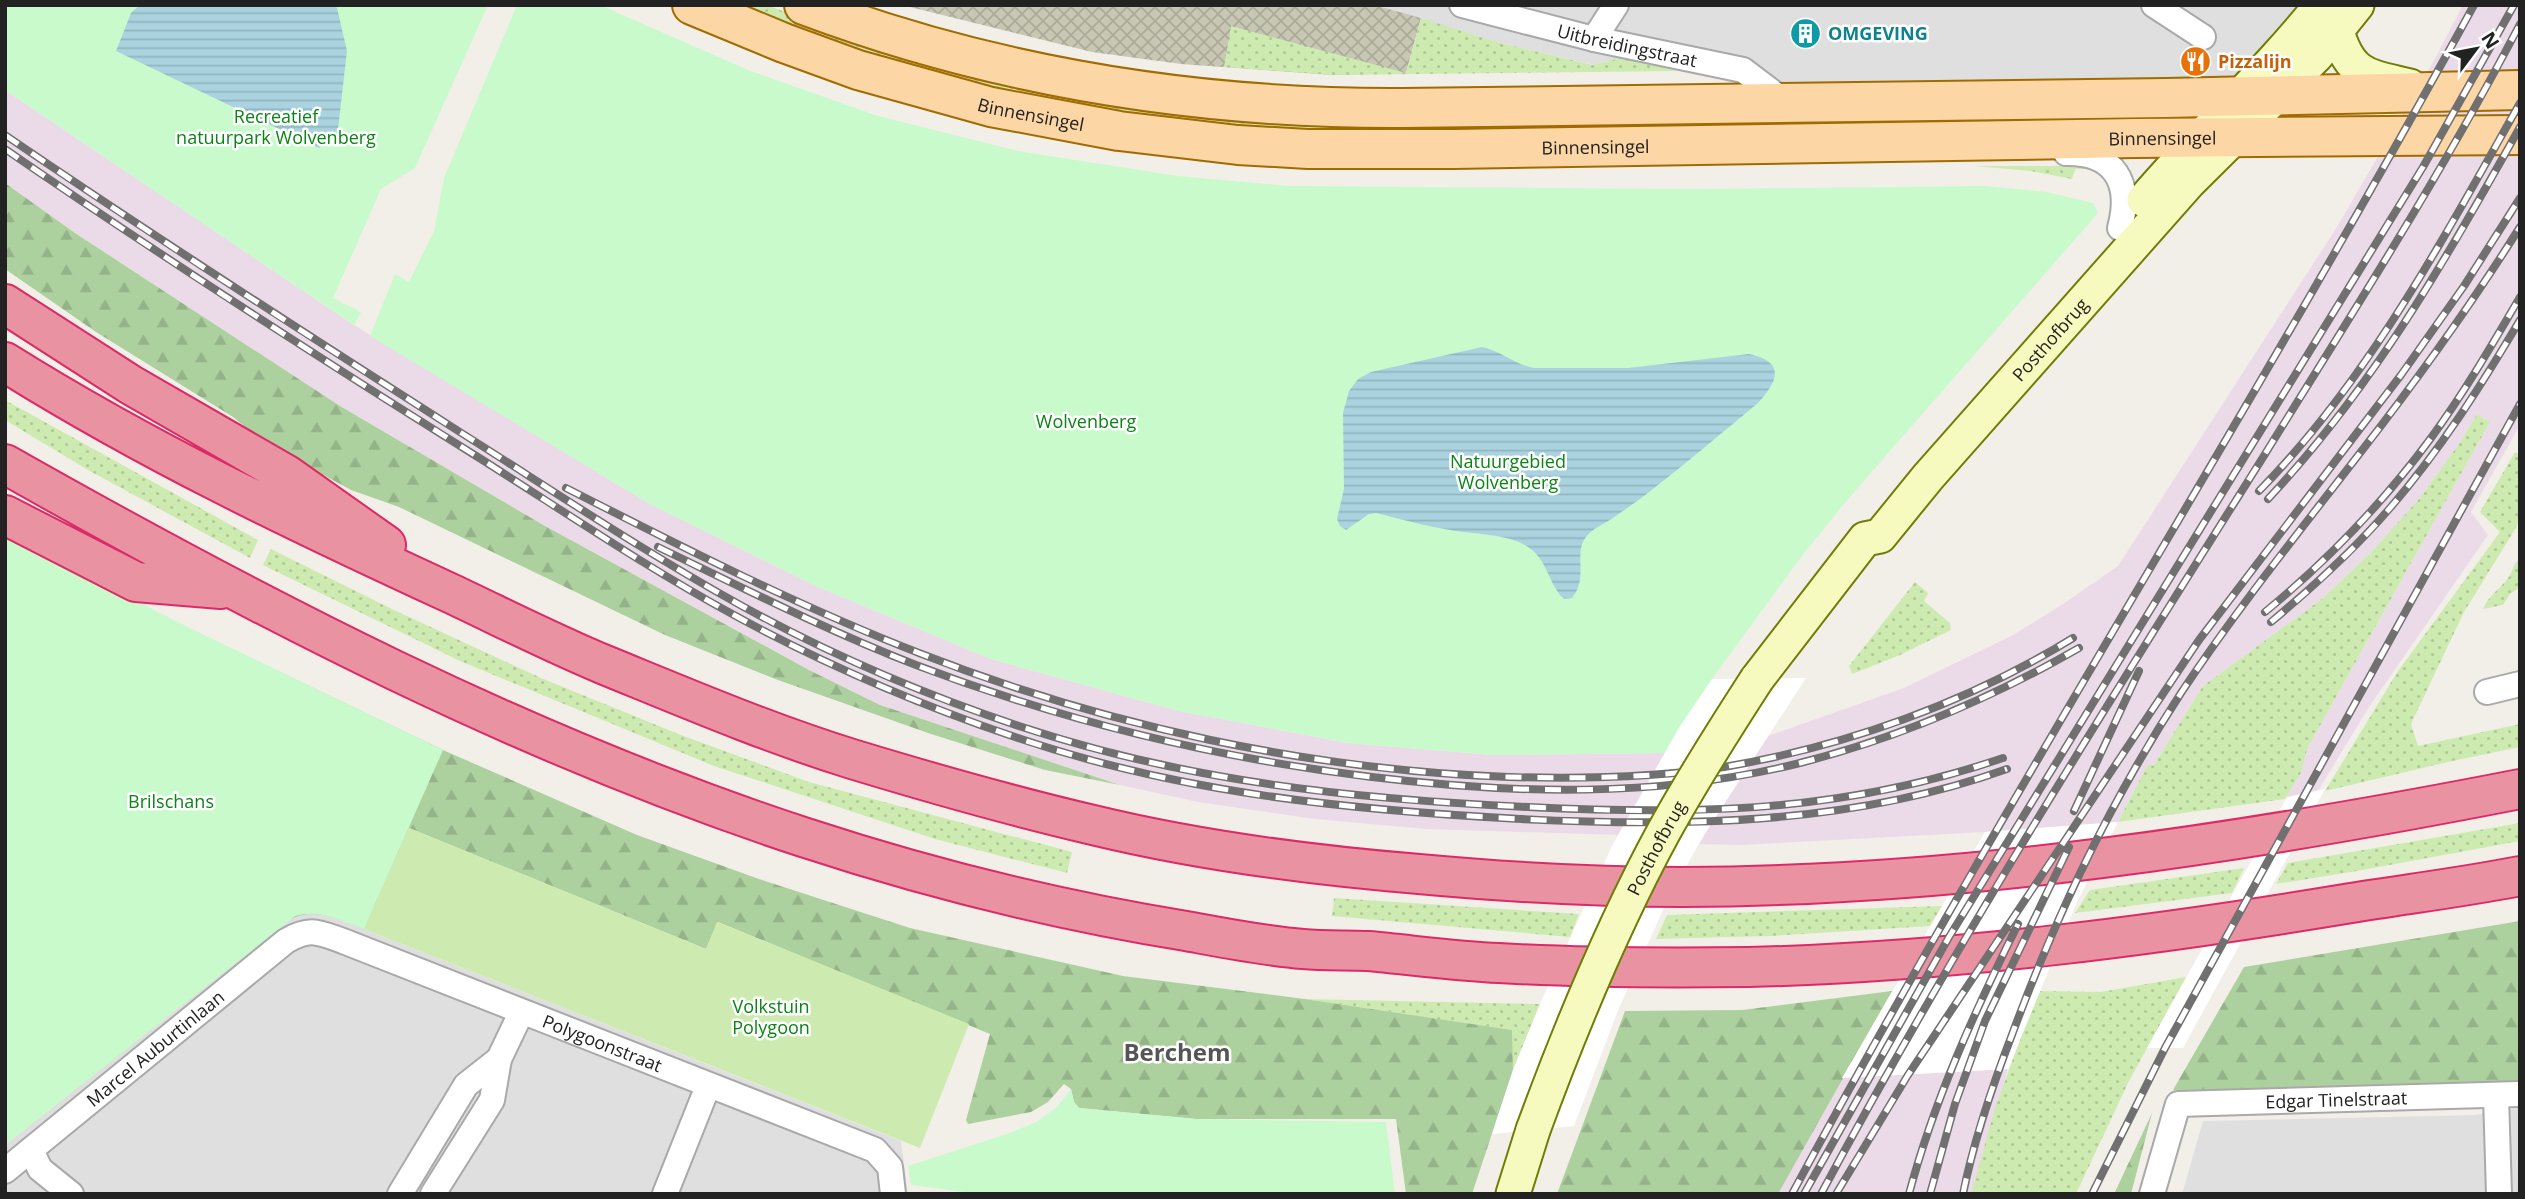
<svg xmlns="http://www.w3.org/2000/svg" width="2525" height="1199" font-family="'Open Sans',sans-serif">
<defs>
<pattern id="construction-cross-hatch" width="8" height="8" patternUnits="userSpaceOnUse" patternTransform="scale(1.75)"><rect width="8" height="8" fill="#c7c7b4"/><path d="M0 0l8 8M0 8l8-8" fill="none" stroke="#abab9a"/></pattern>
<pattern id="grass-dots" width="8" height="8" patternUnits="userSpaceOnUse" patternTransform="scale(1.75)"><rect width="8" height="8" fill="#cdebb0"/><path d="M2 2h.1M6 6h.1" fill="none" stroke="#b0c997" stroke-width="1.8" stroke-linecap="round"/></pattern>
<pattern id="forest-firs" width="22" height="20" patternUnits="userSpaceOnUse" patternTransform="scale(1.75)"><rect width="22" height="20" fill="#add19e"/><path d="M5 1l3.5 6h-7zM16 11l3.5 6h-7z" fill="#95b388"/></pattern>
<pattern id="water-rules" width="6" height="5" patternUnits="userSpaceOnUse" patternTransform="scale(1.75)"><rect width="6" height="5" fill="#aad3df"/><path d="M0 2.5h6" fill="none" stroke="#92b5bf"/></pattern>
</defs>
<rect width="100%" height="100%" fill="#f2efe9"/>
<path fill="#e0dfdf" d="M1374,5H2306L2236,78L1757,93L1734,76L1679,71L1621,58L1594,65L1497,42Z
M307,913H321L364,929L901,1141L908,1194H5V1145L284,923L295,916Z
M2520,1108V1194H2182L2203,1121L2475,1115Z"/>
<path fill="#ebdbe8" d="M2463,5H2520V425L2471,512L2488,535L2369,707L2316,794L2285,799L2301,773L2307,749L2490,422L2477,414L2461,441L2419,499L2372,551L2323,598L2203,686L2153,766L2148,764L2118,822L1985,832L1742,845L1699,844L1765,737L1904,688L2013,635L2063,604L2118,566L2335,230L2431,66Z
M5,90L354,325L650,504L818,587L991,659L1179,711L1348,743L1494,755L1666,753L1618,835L1426,829L1315,819L1198,802L1120,785L880,705L809,670L545,526L340,406L75,233L5,183Z
M2008,1069L1971,1194H1778L1842,1078Z"/>
<path fill="url(#construction-cross-hatch)" d="M902,5H1374L1421,18L1406,73L1334,75L1181,64L1092,52Z"/>
<path fill="url(#grass-dots)" d="M727,5H767L843,34L926,61L1736,122L1698,132L1357,137L1107,114L929,76Z
M1421,18L1497,42L1593,65L1621,58L1679,71L1334,75L1224,67L1231,26L1406,73Z
M2073,159L2099,169H2075L2072,179L2031,171L1974,166H2068Z
M5,400L258,540L250,558L88,470L5,420Z
M2477,414L2490,422L2336,697L2307,749L2301,773L2285,799L2118,822L2148,764L2153,766L2203,686L2323,598L2372,551L2419,499L2461,441Z
M2515,452L2520,455V514L2517,526L2464,612L2411,724L2418,746L2520,724V747L2448,762L2325,791L2398,671L2500,532L2480,512Z
M271,549L394,610L541,678L681,735L809,782L1072,852L1067,873L935,839L714,766L460,661L263,565Z
M2520,559V587L2510,594L2503,605L2483,609C2488,596 2500,589 2508,578C2513,571 2513,564 2520,559Z
M1915,582L1928,593L1924,601L1950,623L1951,630L1900,655L1852,674L1849,666Z
M2520,823V841L2351,872L2276,884L2288,863Z
M2244,868L2232,893L2075,913L2090,890Z
M1334,898L1579,914L1570,937L1332,916Z
M1942,906L1930,926L1771,936L1656,939L1667,915Z
M2186,977L2128,1083L2076,1194H1971L1995,1108L2038,991L2101,992Z
M1305,999L1540,1004L1513,1070L1511,1030Z"/>
<path fill="url(#forest-firs)" d="M5,183L75,233L340,406L545,526L809,670L880,705L1120,785L1045,770L931,734L778,680L665,635L399,507L351,490L265,443L233,417L96,332L5,269Z
M180,624L443,750L637,835L759,879L910,928L1123,976L1305,999L1512,1030L1513,1070L1472,1194H1406L1396,1119H1196L1079,1108L1074,1102L1071,1089L1064,1084L1048,1102L1031,1112L968,1124L966,1120L990,1034L718,922L706,949L409,828L364,929C335,918 312,905 284,923Z
M2520,921V1093L2515,1088L2173,1090L2244,967Z
M1892,991L1778,1194H1557L1625,1011L1742,1010Z
M2152,1113L2131,1194H2114Z"/>
<path fill="#c8facc" d="M5,5H488L415,168L381,189L333,298L361,312L354,325L5,90Z
M517,5H600L748,70L878,116L1018,151L1178,176L1289,186L1694,189L1986,186L2046,192L2093,203L2098,213L1848,499L1801,557L1712,679L1666,753L1494,755L1349,743L1179,711L991,659L818,587L650,504L370,336L395,274L409,282L434,231L444,178Z
M5,535L204,635L443,750L364,929C340,920 320,909 295,916L5,1145Z
M1071,1089L1074,1102L1079,1108L1196,1119L1386,1122L1395,1194H980L911,1185L908,1166L1010,1133L1036,1122L1057,1107Z"/>
<path fill="#cdebb0" d="M409,828L706,949L717,922L969,1024L920,1148L364,929Z"/>
<path fill="url(#water-rules)" d="M140,5H334L337,8L347,51L337,138L319,148L116,51L131,13Z
M1482,347C1501,351 1514,364 1534,368H1628L1749,354C1786,362 1778,381 1758,403C1720,434 1683,466 1644,496C1634,503 1623,511 1613,518C1604,524 1593,528 1586,537C1573,553 1589,578 1572,598L1564,599C1548,584 1548,560 1528,547C1510,534 1472,534 1450,530C1425,526 1401,519 1376,513L1369,514L1346,530L1340,526L1337,519L1344,489L1343,413L1349,391L1358,379L1371,372Z"/>
<path fill="#fff" d="M1806,678L1704,835L1668,899L1619,1008L1574,1126L1492,1134L1513,1070L1540,1004L1612,846L1680,726L1712,679Z
M2325,789L2183,1048H2147L2287,797Z
M2118,822L2077,902L2008,1069L1842,1078L1985,832Z"/>
<g fill="none" stroke-linecap="round" stroke-linejoin="round">
<defs>
<g id="street">
<path id="s1" d="M1462,5L1594,39L1743,70L1784,101"/>
<path d="M2154,5L2203,37"/>
<path d="M1594,39L1616,5"/>
<path d="M2066,153C2115,152 2132,183 2120,228"/>
<path d="M2487,692L2520,684"/>
<path d="M2496,1096L2499,1194"/>
<path d="M31,1150L40,1169L71,1194"/>
<path id="s2" d="M5,1171L286,941C310,927 318,932 343,941L875,1150L890,1167L893,1194"/>
<path d="M400,1194L466,1085L499,1059"/>
<path d="M433,1194L492,1100L499,1059L521,1013"/>
<path d="M665,1194L708,1086"/>
<path id="s3" d="M2152,1194L2178,1104L2520,1094"/>
</g>
<g id="secondary">
<path d="M2337,31C2350,77 2369,76 2410,86"/>
<path d="M2144,200C2201,133 2266,74 2321,5"/>
<path id="s4" d="M1757,679L1865,539L1880,536L1928,477L2189,182L2317,55L2357,5"/>
<path d="M1513,1194L1533,1130"/>
</g>
<g id="primary">
<path id="s5" d="M692,5L784,43L858,70L991,107L1119,131L1238,145L1308,149H1454L2136,138L2520,135"/>
<path d="M804,5C996,77 1197,109 1402,108L2166,98L2520,90"/>
</g>
<path id="highway" d="M5,304L131,385L287,475L386,545
M5,362C147,451 298,523 450,593C501,617 552,643 605,665C686,698 768,733 852,759C931,783 1012,806 1093,825C1200,851 1310,865 1419,874C1506,882 1595,887 1683,887C1964,886 2244,843 2520,789
M5,464C261,609 523,745 803,837C928,878 1056,910 1186,931C1224,938 1264,946 1303,949C1324,951 1347,950 1368,951C1412,955 1456,961 1499,963C1582,968 1666,968 1749,967C1951,962 2152,936 2351,903C2407,894 2464,887 2520,876
M5,515L136,582L221,589"/>
</defs>
<use href="#street" stroke="#a9a9a9" stroke-width="28"/>
<use href="#secondary" stroke="#707d05" stroke-width="37"/>
<use href="#primary" stroke="#a06b00" stroke-width="42"/>
<use href="#highway" stroke="#dc2a67" stroke-width="42"/>
<use href="#street" stroke="#fff" stroke-width="24"/>
<use href="#secondary" stroke="#f7fabf" stroke-width="33"/>
<use href="#primary" stroke="#fcd6a4" stroke-width="38"/>
<use href="#highway" stroke="#e892a2" stroke-width="38"/>
<defs>
<path id="rail" d="M5,135C156,238 309,336 463,434C555,492 646,553 742,606C831,655 925,695 1022,727C1190,782 1353,799 1528,807C1696,815 1842,813 2003,758
M5,149C159,255 315,355 473,454C559,508 644,566 734,615C824,664 917,704 1015,737C1179,793 1348,810 1521,819C1686,827 1850,825 2007,769
M566,488C682,547 798,606 919,653C1106,726 1309,770 1509,777C1581,779 1653,778 1724,767C1846,746 1967,703 2073,638
M2259,491C2369,379 2443,239 2520,103
M2268,499C2373,387 2446,260 2520,127
M658,547C743,588 828,631 916,665C1063,721 1216,758 1372,777C1513,794 1657,798 1796,764C1896,739 1990,699 2079,648
M2265,612C2327,561 2383,503 2431,438C2464,393 2492,345 2520,297
M2271,622C2313,587 2354,550 2390,508C2440,450 2481,386 2520,320
M2074,811L2139,671
M1792,1194C2009,791 2255,406 2474,5
M1804,1194L1949,937L2423,167L2514,5
M1821,1194C1957,940 2112,698 2265,454C2353,312 2443,172 2520,24
M1836,1194L1908,1075L2199,640L2401,375L2464,286L2520,198
M1909,1194C1934,1100 1975,1011 2018,924
M1930,1194L1955,1104L1985,1021L2069,847
M1963,1194C1974,1139 1993,1084 2013,1032C2057,913 2112,799 2181,693C2236,610 2299,532 2360,453C2417,380 2471,305 2520,227
M2092,1194L2165,1048L2520,404"/>
</defs>
<use href="#rail" stroke="#707070" stroke-width="8"/>
<use href="#rail" stroke="#fff" stroke-width="5" stroke-dasharray="16" stroke-linecap="butt"/>
<defs>
<g id="secondary-bridge">
<path id="s6" d="M1533,1130C1570,1029 1611,929 1663,833C1692,780 1724,730 1757,679"/>
</g>
</defs>
<use href="#secondary-bridge" stroke="#707d05" stroke-width="37" stroke-linecap="butt"/>
<use href="#secondary-bridge" stroke="#f7fabf" stroke-width="33"/>
</g>
<defs>
<symbol id="building-disc" viewBox="-11 -11 22 22"><circle r="9.5" fill="#0f9aa8" stroke="#fff"/><path d="M-4-6H4V6H1V3H-1V6H-4ZM-2.5-4.3h1.7v1.8h-1.7ZM.8-4.3h1.7v1.8H.8ZM-2.5-1h1.7V.8h-1.7ZM.8-1h1.7V.8H.8Z" fill="#fff"/></symbol>
<symbol id="restaurant-disc" viewBox="-11 -11 22 22"><circle r="9.5" fill="#e8710a" stroke="#fff"/><path d="M-5-6h1v4h1v-4h1v4h1v-4h1v5L-1.5 .5V6h-2V.5L-5-1ZM5-6V6H3V1.5H1.5Q1.5-4 5-6Z" fill="#fff"/></symbol>
</defs>
<g fill-rule="evenodd">
<use href="#building-disc" x="1788" y="16" width="35" height="35"/>
<use href="#restaurant-disc" x="2178" y="44" width="35" height="35"/>
</g>
<g text-anchor="middle" dominant-baseline="central" stroke-width="5" stroke-linejoin="round" paint-order="stroke">
<g font-size="18" font-weight="bold" fill="#0d838f" stroke="#fff" text-anchor="start">
<text x="1828" y="33">OMGEVING</text>
</g>
<g font-size="18" fill="#222" stroke="#fff">
<text stroke="none"><textPath href="#s1" startOffset="170">Uitbreidingstraat</textPath></text>
<text stroke="none"><textPath href="#s5" startOffset="357">Binnensingel</textPath></text>
<text stroke="none"><textPath href="#s5" startOffset="1491">Binnensingel</textPath></text>
<text stroke="none"><textPath href="#s5" startOffset="924">Binnensingel</textPath></text>
<text stroke="none"><textPath href="#s4" startOffset="452">Posthofbrug</textPath></text>
<text stroke="none"><textPath href="#s6" startOffset="308">Posthofbrug</textPath></text>
<text stroke="none"><textPath href="#s2" startOffset="702">Polygoonstraat</textPath></text>
<text stroke="none"><textPath href="#s2" startOffset="194">Marcel Auburtinlaan</textPath></text>
<text stroke="none"><textPath href="#s3" startOffset="252">Edgar Tinelstraat</textPath></text>
</g>
<g font-size="18" font-weight="bold" fill="#c56008" stroke="#fff" text-anchor="start">
<text x="2218" y="61">Pizzalijn</text>
</g>
<g font-size="18" fill="#0c8416" stroke="#fff">
<text x="276" y="116">Recreatief<tspan x="276" dy="21">natuurpark Wolvenberg</tspan></text>
<text x="1086" y="421">Wolvenberg</text>
<text x="1508" y="461">Natuurgebied<tspan x="1508" dy="21">Wolvenberg</tspan></text>
<text x="171" y="801">Brilschans</text>
<text x="771" y="1006">Volkstuin<tspan x="771" dy="21">Polygoon</tspan></text>
</g>
<g font-size="24" font-weight="bold" fill="#555" stroke="#fff">
<text x="1177" y="1051">Berchem</text>
</g>
</g>
<rect width="2525" height="1199" fill="none" stroke="#222222" stroke-width="14"/>
<g transform="translate(2476 49) rotate(58)" stroke="#ffffff" stroke-width="5" paint-order="stroke">
<path d="M0-5L12 26L0 18L-12 26Z" fill="#222222"/>
<text y="-10" font-size="19" font-weight="bold" text-anchor="middle" fill="#222222">N</text>
</g>
</svg>
